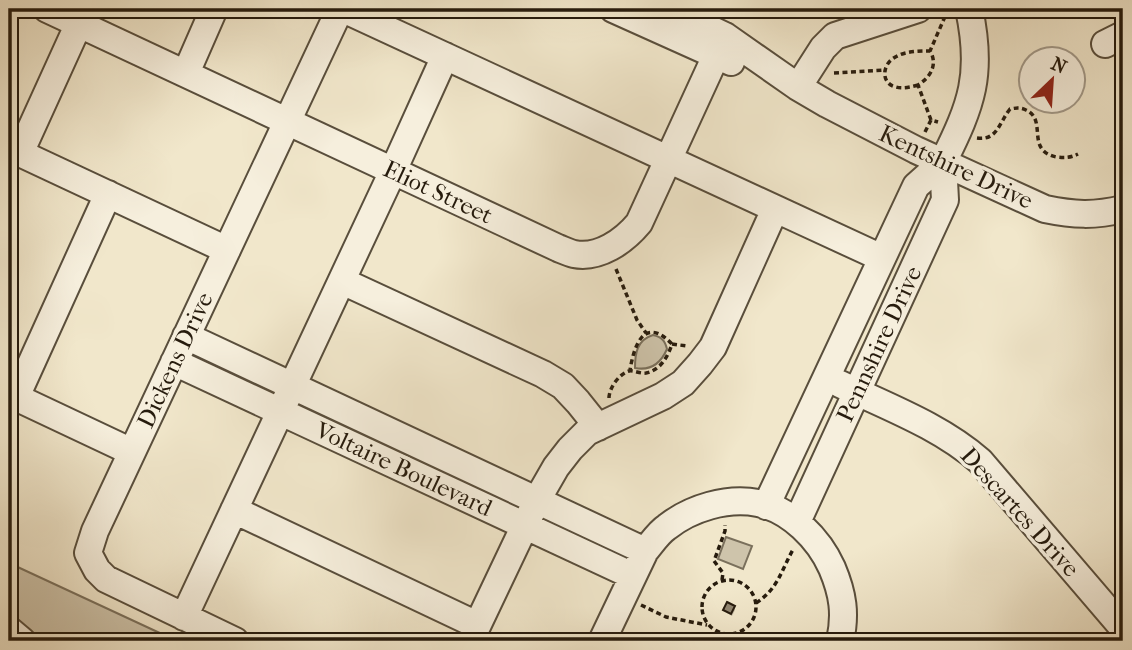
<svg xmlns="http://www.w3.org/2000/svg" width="1132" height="650" font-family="'IM FELL French Canon',serif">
<rect width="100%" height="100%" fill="#f1e7cb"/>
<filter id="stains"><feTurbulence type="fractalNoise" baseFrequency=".00286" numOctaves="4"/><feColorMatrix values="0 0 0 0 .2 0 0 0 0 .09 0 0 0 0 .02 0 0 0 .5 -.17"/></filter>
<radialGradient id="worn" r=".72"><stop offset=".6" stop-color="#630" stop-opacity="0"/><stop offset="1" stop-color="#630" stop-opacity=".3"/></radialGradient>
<path fill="#cec4ab" stroke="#7a705c" stroke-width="2" d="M653,335C662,337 665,341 667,349C661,363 651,371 635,368C635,353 637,340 653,335Z
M726,537L752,546L743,569L718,559Z
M9,563L177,641H9Z"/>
<path fill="#0003" d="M734,607L735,610L732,616L727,613L725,610Z"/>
<path fill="#908570" stroke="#261b0d" stroke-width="2" d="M727,602L735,606L731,614L723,610Z"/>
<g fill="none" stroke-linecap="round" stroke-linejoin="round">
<defs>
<path id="minor" d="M47,9L558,248C563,250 569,253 574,254C599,259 624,241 639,223L725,36
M343,9L882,258
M613,9L731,62
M668,9L725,36L798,87L827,104L916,150L1045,209C1074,215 1094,216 1123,209
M1105,44L1123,35
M186,73L214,9
M798,87L823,48L835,36L918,9
M9,148L227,250
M20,153L85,10
M943,162C972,104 983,74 969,9
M342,281L543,374L563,386L578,402L598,427
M186,336L645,551
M174,362L633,576
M840,384C888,407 940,426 980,461L1123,628
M9,394L132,452
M16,397L108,194
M766,506L916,186L943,162L945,200L797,522
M234,510L477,625
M184,617L393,171L445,56
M9,630L22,641
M235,641L106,579L97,570L88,553L95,531L340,9
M470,641L537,500L556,467L570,449L587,432L663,396L683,383L700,364L713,347L775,209
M602,641L645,551C652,543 658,533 667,527C691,508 727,497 758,503C791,510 819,539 832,568C843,594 846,614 840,641"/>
</defs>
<use href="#minor" stroke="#594e3c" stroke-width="30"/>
<path stroke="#261b0d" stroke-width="3.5" stroke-dasharray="5 3.5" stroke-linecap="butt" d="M834,73L884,70
M918,85C911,87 903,89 896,87C882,84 882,68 891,60C902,51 917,51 930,51
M931,120L918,85C931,77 938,64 930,51L947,12
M925,132L931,120L938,122
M977,138C997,141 999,123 1010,109C1016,108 1020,107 1026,110C1048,120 1025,150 1056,157C1064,158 1070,158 1078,154
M616,269L637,320L646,333
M672,344L687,346
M609,398C609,388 619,374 629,371C634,370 640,374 646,373C661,370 668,356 672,344C644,315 634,346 630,370
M702 607a27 27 0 1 1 54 0a27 27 0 1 1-54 0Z
M722,580L723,573L714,561L725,531V525
M756,603C779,588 781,570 794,548
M641,605L666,617L707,625
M717,641L729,634L736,641"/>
<use href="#minor" stroke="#f6efdd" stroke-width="26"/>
</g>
<g text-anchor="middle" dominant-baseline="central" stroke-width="7" stroke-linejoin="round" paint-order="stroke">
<g font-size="24" fill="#261b0d" stroke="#f6efdd">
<text transform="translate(956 167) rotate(25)">Kentshire Drive</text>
<text transform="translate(438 192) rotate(25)">Eliot Street</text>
<text transform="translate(879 344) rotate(-65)">Pennshire Drive</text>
<text transform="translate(175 360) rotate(-65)">Dickens Drive</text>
<text transform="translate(404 469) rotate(25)">Voltaire Boulevard</text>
<text transform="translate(1020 512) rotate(48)">Descartes Drive</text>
</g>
</g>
<rect width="1132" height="650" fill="none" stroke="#f1e7cb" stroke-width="35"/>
<rect x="10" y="10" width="1111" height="629" fill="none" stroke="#261b0d" stroke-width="3.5"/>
<rect x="18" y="18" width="1097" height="615" fill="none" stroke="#261b0d" stroke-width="2"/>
<g transform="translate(1052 80) rotate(25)"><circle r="33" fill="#f6efdd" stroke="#a39a8a" stroke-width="2"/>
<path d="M0-5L12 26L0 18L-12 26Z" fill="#8f2418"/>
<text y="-10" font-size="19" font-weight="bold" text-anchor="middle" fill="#261b0d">N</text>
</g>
<rect width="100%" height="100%" filter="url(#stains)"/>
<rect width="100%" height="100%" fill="url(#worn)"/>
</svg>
